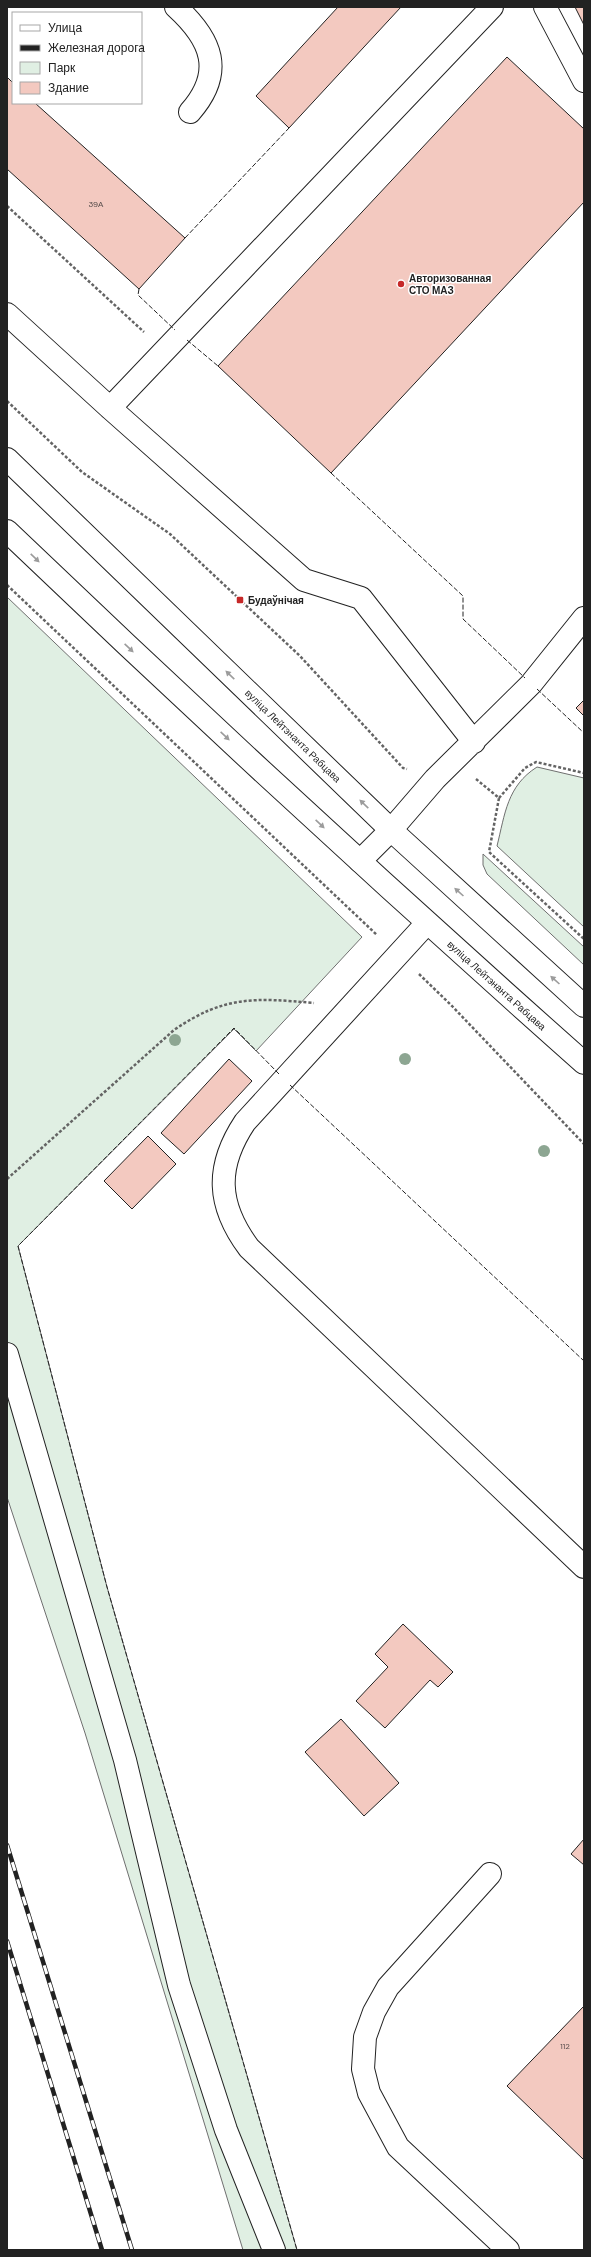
<svg xmlns="http://www.w3.org/2000/svg" width="591" height="2257" font-family="'DM Sans',sans-serif">
<rect width="100%" height="100%" fill="#fff"/>
<path fill="#e0efe3" stroke="#6f6f6f" d="M7,597L362,937L256,1051L234,1029L18,1246L107,1587L297,2250H243L85,1733L7,1497Z
M537,767L584,778V927L497,846C505,814 507,786 537,767Z
M483,854L584,947V965L487,874L483,865Z"/>
<path fill="#f3c9c0" stroke="#222" d="M338,7H401L289,128L256,96Z
M575,7H584V25Z
M507,57L584,129V202L331,473L218,366Z
M7,77L13,83V103H35L185,238L139,289L7,169Z
M584,700V716L576,708Z
M229,1059L252,1081L184,1154L161,1133Z
M148,1136L176,1164L132,1209L104,1181Z
M403,1624L453,1672L438,1687L430,1680L385,1728L356,1701L388,1667L375,1654Z
M341,1719L399,1783L364,1816L305,1752Z
M584,1839V1865L571,1854Z
M584,2006V2160L507,2086Z"/>
<g fill="none" stroke-linecap="round" stroke-linejoin="round">
<defs>
<path id="minor" d="M176,7C212,40 225,72 190,112
M545,7L584,81
M7,314L110,408L304,580L361,598L474,742
M110,408L492,7
M360,861L391,830L435,779L531,684L584,618
M427,923L245,1122C215,1167 217,1205 249,1248L584,1567
M7,1354L125,1760L179,1985L226,2130L274,2250
M490,1874L388,1987L374,2012L365,2037L363,2069L369,2093L398,2147L508,2250"/>
<g id="highway">
<path id="s1" d="M7,459L391,830L584,1006"/>
<path id="s2" d="M7,531C196,712 388,889 584,1063"/>
</g>
</defs>
<use href="#minor" stroke="#222" stroke-width="24"/>
<use href="#highway" stroke="#222" stroke-width="24"/>
<path stroke="#646464" stroke-width="2.5" stroke-dasharray="3 2" stroke-linecap="butt" d="M7,206L144,332
M7,401L82,472L170,534L300,656L403,768L407,769
M7,585L377,935
M476,779L499,798L489,852L584,939
M499,798L525,768L536,762L584,773
M419,974L452,1006L584,1144
M7,1179L174,1030C225,995 256,998 314,1003"/>
<use href="#minor" stroke="#fff" stroke-width="22"/>
<use href="#highway" stroke="#fff" stroke-width="22"/>
<defs>
<path id="rail" d="M7,1845L132,2250
M7,1941L102,2250"/>
</defs>
<use href="#rail" stroke="#222" stroke-width="4.5"/>
<use href="#rail" stroke="#fff" stroke-width="3" stroke-dasharray="9" stroke-linecap="butt"/>
<path stroke="#222" stroke-width="1" stroke-dasharray="5 2" stroke-linecap="butt" d="M185,238L289,128
M139,289L138,295L175,330
M187,340L218,366
M331,473L463,596V619L525,678
M537,689L584,733
M279,1074L234,1028L18,1246L107,1587L297,2250
M290,1085L584,1361"/>
</g>
<g fill="#8da692">
<circle cx="175" cy="1040" r="6"/>
<circle cx="405" cy="1059" r="6"/>
<circle cx="544" cy="1151" r="6"/>
</g>
<defs><path id="oneway-solid" d="M-6-.8H1V-3.2L6.5 0L1 3.2V.8H-6Z"/></defs>
<g fill="#9c9c9c">
<use href="#oneway-solid" transform="translate(35 558) rotate(44)"/>
<use href="#oneway-solid" transform="translate(129 648) rotate(43)"/>
<use href="#oneway-solid" transform="translate(230 675) rotate(-136)"/>
<use href="#oneway-solid" transform="translate(225 736) rotate(43)"/>
<use href="#oneway-solid" transform="translate(364 804) rotate(-136)"/>
<use href="#oneway-solid" transform="translate(320 824) rotate(43)"/>
<use href="#oneway-solid" transform="translate(459 892) rotate(-138)"/>
<use href="#oneway-solid" transform="translate(555 980) rotate(-138)"/>
</g>
<g fill="#c62828" stroke="#fff" stroke-width="1.5">
<circle cx="401" cy="284" r="4"/>
<rect x="236" y="596" width="8" height="8" rx="2"/>
</g>
<g text-anchor="middle" dominant-baseline="central" stroke-width="3" stroke-linejoin="round" paint-order="stroke">
<g font-size="8" fill="#564c4a">
<text x="96" y="204">39А</text>
<text x="565" y="2046">112</text>
</g>
<g font-size="10" font-weight="bold" fill="#222" stroke="#fff" text-anchor="start">
<text x="409" y="278">Авторизованная<tspan x="409" dy="12">СТО МАЗ</tspan></text>
<text x="248" y="600">Будаўнічая</text>
</g>
<g font-size="10" fill="#222" stroke="#fff">
<text stroke="none"><textPath href="#s1" startOffset="398">вуліца Лейтэнанта Рабцава</textPath></text>
<text stroke="none"><textPath href="#s2" startOffset="668">вуліца Лейтэнанта Рабцава</textPath></text>
</g>
</g>
<rect width="591" height="2257" fill="none" stroke="#222222" stroke-width="16"/>
<rect x="12" y="12" width="130" height="92" fill="#ffffff" stroke="#a7a7a7"/>
<rect x="20" y="25" width="20" height="6" fill="#ffffff" stroke="#a7a7a7"/>
<text x="48" y="32" font-size="12" fill="#222222">Улица</text>
<rect x="20" y="45" width="20" height="6" fill="#222222" stroke="#a7a7a7"/>
<text x="48" y="52" font-size="12" fill="#222222">Железная дорога</text>
<rect x="20" y="62" width="20" height="12" fill="#e0efe3" stroke="#a7a7a7"/>
<text x="48" y="72" font-size="12" fill="#222222">Парк</text>
<rect x="20" y="82" width="20" height="12" fill="#f3c9c0" stroke="#a7a7a7"/>
<text x="48" y="92" font-size="12" fill="#222222">Здание</text>
</svg>
